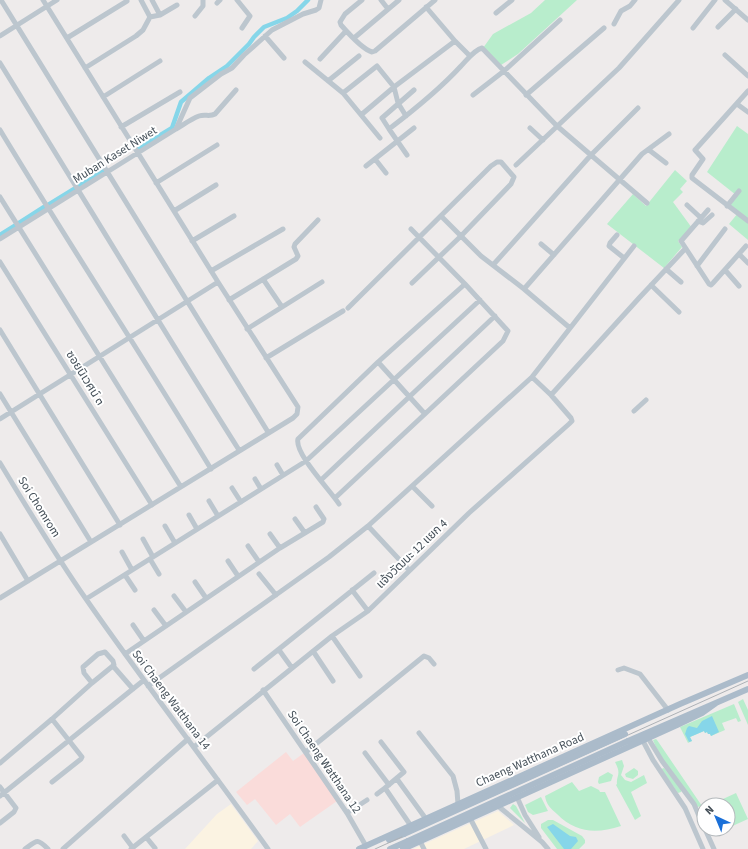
<svg xmlns="http://www.w3.org/2000/svg" width="748" height="849" font-family="'Source Sans 3','Noto Sans Thai',sans-serif">
<rect width="100%" height="100%" fill="#eeebeb"/>
<path fill="#fbf3e2" d="M231,804L258,841L251,849H185L217,814Z
M498,811L514,825L464,849H413Z"/>
<path fill="#fadcda" d="M286,752L293,761L304,753L337,801L300,827L290,814L276,825L255,799L247,805L236,792Z"/>
<path fill="#b8edcc" d="M545,0H577L518,54L501,65L483,48L493,34L531,13Z
M737,126L748,134V240L729,224L738,213L728,205L736,195L707,172Z
M675,170L687,181L680,189L683,192L673,202L692,228L678,241L682,247L664,268L607,224L633,194L646,206Z
M743,699L748,710V725L738,702Z
M734,704L741,721L738,722L736,718L722,723L725,730L711,736L710,734H708L707,732L705,733L704,731L690,737L692,741L688,743L680,727Z
M656,739L657,740L702,806L697,807L658,752L653,740Z
M622,760L624,766L621,775L625,780L631,782L644,775L647,783L631,792L641,816L635,820L616,785L617,784C616,775 622,775 615,762Z
M634,768L638,771V775L633,779L626,777L625,774Z
M664,768L682,790L681,792L678,793L661,769Z
M608,772L613,775L611,781L599,784L598,782L599,777Z
M572,782L579,791L591,786L599,790L600,792H605L621,826C596,834 576,833 557,814C551,809 546,804 545,796Z
M736,793L748,819L728,828V805H710Z
M541,797L548,811L533,815L528,812L525,805Z
M513,804L516,806L525,823L510,808Z
M548,820H553L582,836L585,840V843L579,849H557L541,828V824Z"/>
<path fill="#86d6e9" d="M712,716L719,732L711,736L710,734H708L707,732L705,733L704,731L690,737L692,741L689,742L685,734L687,728L689,726L697,728L702,721Z
M553,824L570,836L576,837L578,841L571,849H564L547,827Z"/>
<g fill="none" stroke-linecap="round" stroke-linejoin="round">
<path stroke="#86d6e9" stroke-width="4.5" d="M139,148L172,128L181,102L209,78L227,66L249,44L254,37L264,27L287,18L297,11L308,0
M79,186L104,170
M48,205L74,189
M19,223L44,207
M0,235L16,225"/>
<path stroke="#bcc6ce" stroke-width="5" d="M1,0L268,432
M141,0L150,17
M152,0L160,15
M237,0L250,16L242,28
M362,0L345,14L340,22L341,25C348,33 362,49 372,52L375,51L435,0
M381,0L388,9
M725,0L748,20
M217,3L220,0
M426,7L455,41
M496,13L512,0
M195,16L203,6V0
M150,17L160,15L177,5
M614,24L621,11L630,6L635,0
M718,27L736,9
M693,28L715,0
M0,36L57,0
M265,36L284,58
M67,38L127,1
M354,38L399,0
M725,55L748,76
M320,59L346,31
M305,62L343,93L380,138
M0,63C80,192 158,322 239,450
M85,68L136,36L143,30L150,17
M328,81L359,56
M748,91L695,150L703,159L692,175V178L748,221
M343,93L377,66L394,87L398,103L406,116
M473,95L504,71L560,20
M526,95L604,28
M103,97L160,61
M737,104L748,112
M361,115L394,87L455,41L470,56
M121,127L180,92
M530,128L543,140
M176,129L190,98L221,74L232,68L244,55L272,30L303,14L316,10L319,8L321,0
M389,129L382,118L414,90
M0,130C69,244 142,355 211,469
M649,150L666,163
M407,155L389,129C414,110 439,90 461,66C467,60 474,50 482,48L557,126L647,203
M375,159L386,173
M516,165L619,68L679,0
M366,166L414,128
M156,183L217,145
M0,197L181,487
M687,205L701,218
M727,206L739,191
M708,210L681,241L709,284L711,285L713,283L746,246
M174,211L216,185
M441,216L481,256L524,289L570,328
M698,221L703,223L712,215
M617,235L610,243L609,246L624,258
M0,239L176,129C183,125 191,119 199,116C205,114 210,117 215,114L236,90
M192,241L234,216
M541,244L554,255
M739,254L748,263
M0,262L152,505
M493,265L591,155L638,108
M697,266L725,229
M666,269L681,282
M725,270L739,286
M211,271L283,229
M263,279L282,307
M651,285L679,312
M524,289L642,154L669,134
M229,300L296,259L298,256L294,247L295,244L318,220
M348,308L491,166L497,162H501L514,177L511,184L461,236L412,283
M247,329L322,282
M0,330L120,525
M266,358L343,311
M378,362L425,414
M0,394L91,542
M551,395L640,297L685,249
M634,411L646,400
M0,419L218,282
M0,463C28,509 55,555 86,599C145,684 208,765 268,849
M277,465L283,475
M255,479L261,489
M321,480L495,316
M412,486L432,506
M232,488L241,502
M335,498L503,341L508,331L465,284L411,229
M209,501L218,516
M339,504C330,490 294,453 298,439L378,362L465,284
M189,515L197,529
M295,519L305,533
M165,526L175,543
M368,526L409,570
M0,534L28,581
M270,534L280,548
M143,539L153,557
M248,546L259,562
M122,552L132,570
M150,559L159,574
M228,561L238,576
M259,574L276,595
M125,575L135,590
M195,582L206,598
M352,590L368,611
M174,596L186,612
M0,598L293,418L297,414L298,407L218,282L43,0
M86,599L306,461L480,300
M154,610L166,626
M133,625L144,641
M332,636L360,676
M279,650L292,668
M313,651L333,681
M105,652L113,661L114,665L92,683L84,673L83,667L98,654Z
M125,654L280,548L323,522L324,519L316,507
M113,666L133,689
M254,669L374,573
M618,670L624,668L640,674L668,710
M148,686L329,557L368,526L532,377L634,246
M263,690L347,813L366,846
M419,733L453,776L457,791L458,804
M648,738L662,761L694,804L704,828
M643,741L653,760L685,808L703,849
M381,742L404,772L385,788L411,826
M194,747L332,636L368,611L469,513L569,424L572,421L571,418L551,395L532,377
M306,752L424,656L429,658L434,664
M365,753L389,785
M0,763L52,719L92,683
M397,779L426,819
M52,782L81,759L82,757L52,719
M0,787L16,808L14,812L0,823
M377,794L385,788
M0,796L144,680
M517,797L525,815L539,837
M498,806L542,842L548,849
M347,813L367,800
M470,818L486,849
M705,829L714,849
M124,836L133,848
M146,837L155,848
M420,841L424,849
M25,849C37,840 37,838 48,849
M63,849L188,739
M131,849L218,780"/>
<path stroke="#abbbca" stroke-width="6" d="M628,741L748,689
M389,840L404,834
M359,849L680,704L748,675
M390,849L408,841
M403,849L677,725L702,713L716,703"/>
<path stroke="#adb1b6" stroke-width="1" d="M375,849L748,681"/>
<path stroke="#abbbca" stroke-width="6" d="M404,834L625,734
M408,841L628,741"/>
</g>
<g text-anchor="middle" dominant-baseline="central" stroke-width="4" stroke-linejoin="round" paint-order="stroke">
<g font-size="12" fill="#444f58" stroke="#fff">
<text transform="translate(115 155) rotate(-32)">Muban Kaset Niwet</text>
<text transform="translate(85 378) rotate(58)">ซอยนิเวศน์ ๓</text>
<text transform="translate(39 507) rotate(58)">Soi Chomrom</text>
<text transform="translate(412 554) rotate(-44)">แจ้งวัฒนะ 12 แยก 4</text>
<text transform="translate(171 700) rotate(53)">Soi Chaeng Watthana 14</text>
<text transform="translate(530 760) rotate(-24)">Chaeng Watthana Road</text>
<text transform="translate(324 762) rotate(56)">Soi Chaeng Watthana 12</text>
</g>
</g>
<g transform="translate(716 817) rotate(316)"><circle r="19" fill="#ffffff" stroke="#b4b9bc"/>
<path d="M0-3L7 15L0 10L-7 15Z" fill="#1b70d8"/>
<text y="-6" font-size="11" font-weight="bold" text-anchor="middle" fill="#444f58">N</text>
</g>
</svg>
